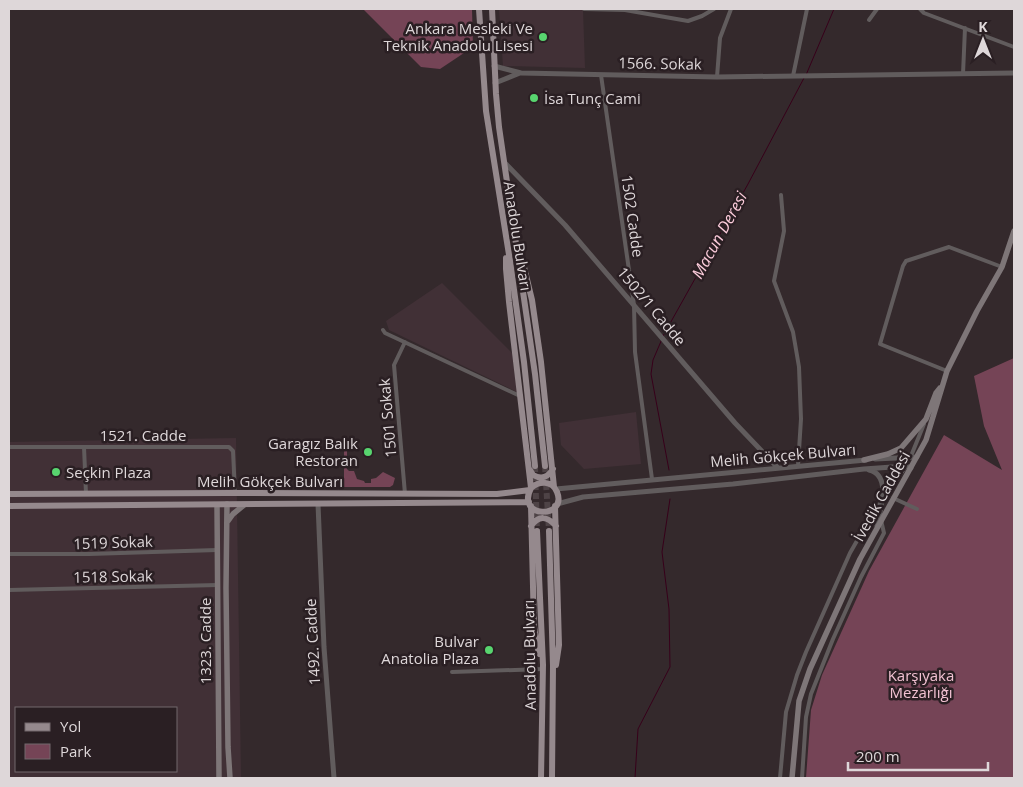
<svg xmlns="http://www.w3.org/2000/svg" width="1023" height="787" font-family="'Open Sans',sans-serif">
<rect width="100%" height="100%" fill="#34292c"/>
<path fill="#413036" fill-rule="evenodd" d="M499,9H583L585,68L503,66Z
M442,283L512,353L517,392L389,330L386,321Z
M636,412L641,464L584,469L561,445L559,423Z
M236,438L241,778H9V442ZM16,708H176V771H16Z"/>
<path fill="#754456" d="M363,9H472L473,47L440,69L421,67Z
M1014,358V778H806L811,710L822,675L869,571L944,435L1002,470L984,426L974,376Z
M344,445H347V469L349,471H354L357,479L364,481L365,483H371V479L376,478L383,472L395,478L393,485L390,487H344Z"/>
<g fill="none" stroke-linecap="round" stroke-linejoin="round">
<path stroke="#37001a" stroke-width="1" d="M806,75L834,9
M663,336L748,184L804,78
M662,339L653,360L651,374L669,470
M635,778L638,729L670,667L669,609L662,552L670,499"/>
<path stroke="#4e4346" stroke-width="6" stroke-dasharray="6 3" stroke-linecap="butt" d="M535,466L537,531
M545,466L549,531"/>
<path stroke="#615c5d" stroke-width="4" d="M584,9L625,10L688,21L702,16L714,9
M920,9L924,13L1014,47
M869,20L877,9
M963,74L965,28
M601,75L634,305L635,352L652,479
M793,76L807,9
M717,77L720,38L731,9
M781,195L784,231L774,281L793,332L799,367L801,419L798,466
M383,330L385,333L520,396
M405,342L394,365L405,494
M947,371L880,344L903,266L906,261L949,247L1002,267
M9,447H229L233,451L235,493
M84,447L86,494
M911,456L924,424
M893,498L917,509
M9,554H89L217,550
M9,590L218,585
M452,672L543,669
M780,778L786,712L797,675L806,652L850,553L870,518L906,466
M802,778L806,717L811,694L833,639L861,577L884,533L881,520"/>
<path stroke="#615c5d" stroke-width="5" d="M494,66L521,73L717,77L1014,73
M495,83L520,73
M505,163L565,225L735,423L778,468
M875,459L917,457
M869,470C892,475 880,510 877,526
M556,489L866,460
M318,504L324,647L334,778
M557,504L583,497L733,484L864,469L906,466L911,468"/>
<path stroke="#7e7678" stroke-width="5.5" d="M864,460L888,454L901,448L926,419L936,393L940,388
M227,504L226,588L228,747L230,778
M217,505L219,778
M228,521L233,514L244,505
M792,778L799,701L810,669L860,559L926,440L947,371L977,311L1002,267L1014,231"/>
<path stroke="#95898d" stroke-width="6" d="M479,9L486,111L510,261L524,362L535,466
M492,9L496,94L499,127L535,374L545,466
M506,258V269L509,302L531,488C515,519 568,519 557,492C552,480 539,481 531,488
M524,267L532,300L541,362L554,487
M530,470L533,475C542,480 548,477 553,469
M9,494L227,493L497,494L530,490
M9,506L529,502
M531,506L534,627L539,654
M555,506L559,645L556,665
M531,526C539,515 547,516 556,526
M537,531L543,665L541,778
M549,531L553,666L552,778"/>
</g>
<g fill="#58d56f" stroke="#2a1f23" stroke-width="2">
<circle cx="543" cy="37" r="5"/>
<circle cx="534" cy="98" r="5"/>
<circle cx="368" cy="452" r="5"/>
<circle cx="56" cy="472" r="5"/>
<circle cx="489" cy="650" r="5"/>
</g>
<g text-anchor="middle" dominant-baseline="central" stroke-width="5" stroke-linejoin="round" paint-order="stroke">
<g font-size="15" fill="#ded7d9" stroke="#2a1f23" text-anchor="end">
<text x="533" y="28">Ankara Mesleki Ve<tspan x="533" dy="17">Teknik Anadolu Lisesi</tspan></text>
<text x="544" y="98" text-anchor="start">İsa Tunç Cami</text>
<text x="358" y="443">Garagız Balık<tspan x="358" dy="17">Restoran</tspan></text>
<text x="66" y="472" text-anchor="start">Seçkin Plaza</text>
<text x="479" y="641">Bulvar<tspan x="479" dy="17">Anatolia Plaza</tspan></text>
</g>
<g font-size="15" fill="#ded7d9" stroke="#2a1f23">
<text transform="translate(660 63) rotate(1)">1566. Sokak</text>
<text transform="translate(633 216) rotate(82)">1502 Cadde</text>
<text transform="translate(518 236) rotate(81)">Anadolu Bulvarı</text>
<text transform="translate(652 306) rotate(50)">1502/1 Cadde</text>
<text transform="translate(387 418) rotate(-95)">1501 Sokak</text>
<text x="143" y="435">1521. Cadde</text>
<text transform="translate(783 455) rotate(-5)">Melih Gökçek Bulvarı</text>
<text x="270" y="481">Melih Gökçek Bulvarı</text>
<text transform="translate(881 496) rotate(-61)">İvedik Caddesi</text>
<text transform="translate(113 542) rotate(-2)">1519 Sokak</text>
<text transform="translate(113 576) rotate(-1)">1518 Sokak</text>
<text transform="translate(205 641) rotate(-90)">1323. Cadde</text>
<text transform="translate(312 642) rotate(-93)">1492. Cadde</text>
<text transform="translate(529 655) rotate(-91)">Anadolu Bulvarı</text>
</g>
<g font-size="15" fill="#f2c2d2" stroke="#2a1f23">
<text x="921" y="675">Karşıyaka<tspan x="921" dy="17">Mezarlığı</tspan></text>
</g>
<g font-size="16" font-style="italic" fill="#fcccdb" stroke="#2a1f23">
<text transform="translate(719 235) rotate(-61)">Macun Deresi</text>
</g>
</g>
<rect width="1023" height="787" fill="none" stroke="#ded7d9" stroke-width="20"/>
<rect x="15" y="707" width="162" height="65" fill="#2a1f23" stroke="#72696c"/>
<rect x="25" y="723" width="25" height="8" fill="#95898d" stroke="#72696c"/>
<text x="60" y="732" font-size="15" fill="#ded7d9">Yol</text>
<rect x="25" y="744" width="25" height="15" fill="#754456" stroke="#72696c"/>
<text x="60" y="757" font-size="15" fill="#ded7d9">Park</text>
<g transform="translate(983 40)" stroke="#2a1f23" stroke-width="4" paint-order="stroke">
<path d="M0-4L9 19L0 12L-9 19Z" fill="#ded7d9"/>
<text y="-8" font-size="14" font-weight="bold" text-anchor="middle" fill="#ded7d9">K</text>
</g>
<path d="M848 762v8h140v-8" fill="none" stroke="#ded7d9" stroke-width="2.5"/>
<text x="856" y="762" font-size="15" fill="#ded7d9" stroke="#2a1f23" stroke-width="4" paint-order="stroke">200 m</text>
</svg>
